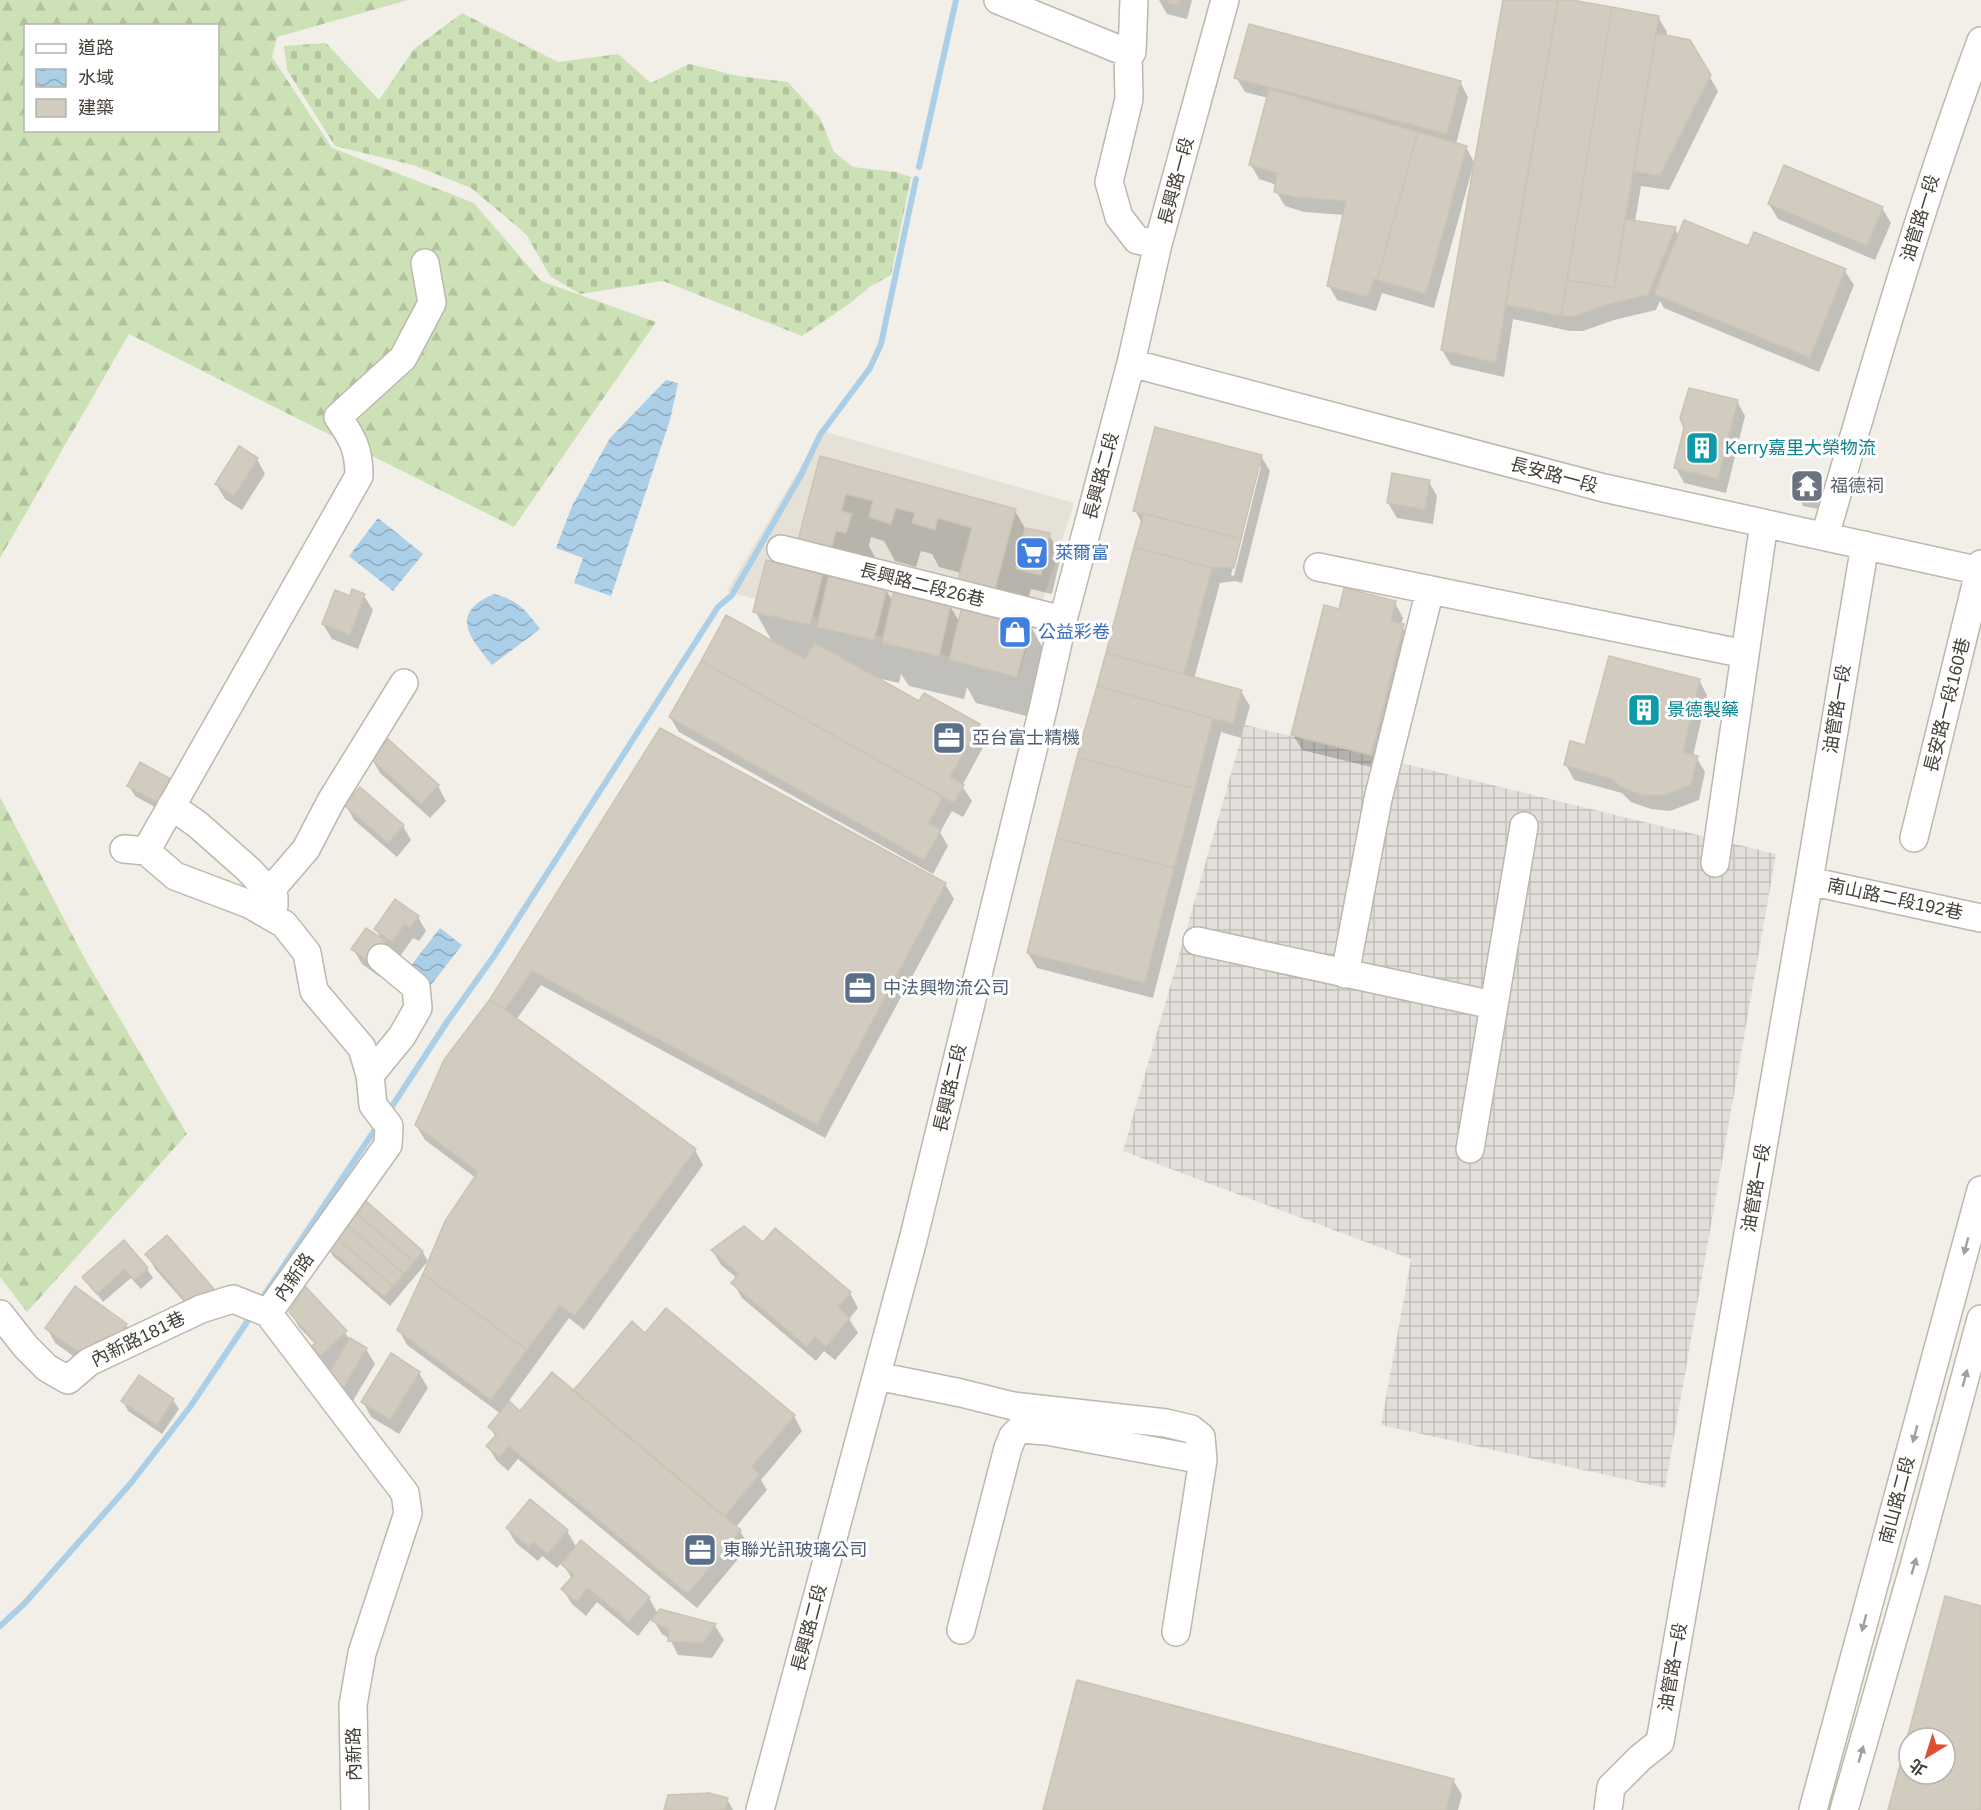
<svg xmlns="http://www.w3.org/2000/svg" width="1981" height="1810" font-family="Arial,'Noto Sans TC',sans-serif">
<defs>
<pattern id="industrial-grid" width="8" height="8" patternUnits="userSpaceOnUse" patternTransform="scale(1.5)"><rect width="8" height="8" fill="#e2deda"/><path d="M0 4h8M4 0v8" fill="none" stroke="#c3c0bc"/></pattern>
<pattern id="forest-firs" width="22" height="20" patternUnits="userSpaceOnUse" patternTransform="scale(1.5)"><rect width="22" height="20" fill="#cde1b6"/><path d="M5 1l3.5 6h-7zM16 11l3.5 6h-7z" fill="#b1c29d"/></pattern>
<pattern id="cemetery-stones" width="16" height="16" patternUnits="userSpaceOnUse" patternTransform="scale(1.5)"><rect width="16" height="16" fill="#cde1b6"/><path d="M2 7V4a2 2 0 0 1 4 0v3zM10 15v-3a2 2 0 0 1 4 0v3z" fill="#b1c29d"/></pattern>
<pattern id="water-waves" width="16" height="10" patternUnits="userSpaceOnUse" patternTransform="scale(1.5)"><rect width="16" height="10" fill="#accfe8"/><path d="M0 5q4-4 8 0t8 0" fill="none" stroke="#8ea9bd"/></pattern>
</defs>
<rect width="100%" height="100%" fill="#f2efe9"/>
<path fill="#e5e1d7" d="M822,431L1074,503L1018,677L727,591Z"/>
<path fill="url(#industrial-grid)" d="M1245,725L1776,854L1665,1488L1381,1425L1411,1259L1123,1151Z"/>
<path fill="url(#forest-firs)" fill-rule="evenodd" d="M0,0H408L277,37L272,57L332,148L474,203L541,281L656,322L514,527L129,334L0,558ZM26,26H218V130H26Z
M0,797L85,959L187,1134L27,1312L0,1277Z"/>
<path fill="url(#cemetery-stones)" d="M462,13L558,62L618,54L651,83L689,64L738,76L788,82L820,118L834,152L853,167L896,172L911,177L891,275L871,286L849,304L802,336L663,281L580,294L550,276L526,234L471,188L413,165L335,146L287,70L284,46L326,43L379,100L414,49Z"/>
<path fill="url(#water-waves)" d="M666,380L678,383L670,420L611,596L574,583L583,558L556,548L572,506L610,438Z
M378,518L423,554L393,591L349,556Z
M494,594C518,600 526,610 540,629L492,665C469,637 449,613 494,594Z
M440,928L462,945L431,985L409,968Z"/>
<path fill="#0003" fill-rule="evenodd" d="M1159,0H1192L1187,19L1167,14Z
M1504,0H1562L1658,17L1667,32L1666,37L1689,42L1718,91L1669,190L1641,186L1635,222L1675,229L1679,236L1749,248L1755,234L1845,271L1854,285L1819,372L1664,308L1660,301L1656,310L1614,320L1583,331H1570L1513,319L1504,377L1451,365L1442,350L1474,171L1472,170L1434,308L1382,293L1376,311L1337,300L1329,286L1345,215L1304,212L1285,206L1276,191L1277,185L1259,179L1251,165L1268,98L1245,92L1236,77L1460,82L1468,97L1456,144L1466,147L1475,164Z
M1769,204L1882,208L1891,223L1875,260L1778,219Z
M1737,401L1745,416L1726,493L1684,483L1676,468L1685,428Z
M1261,456L1270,471L1242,583L1235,581L1220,583L1194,679L1241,691L1250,706L1241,738L1221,732L1153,998L1037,968L1028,953L1079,758L1142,524L1135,510ZM1258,466H1261L1234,576L1231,575Z
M821,458L1015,511L1026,530L1049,535L1061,555L1052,594L1031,589L1022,623L1030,625L1055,669L1042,720L976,703L967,687L964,699L909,686L901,674L899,683L877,678L920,703L979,725L987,740L962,786L972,801L963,817L952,811L940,832L948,846L933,874L679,732L670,717L727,617L773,643L755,611L815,573ZM871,537L884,541L895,561L916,567L921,551L932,554L939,567L961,573L963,609L960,623L950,606L893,602L886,590L876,559L869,546Z
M257,459L265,474L242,510L225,499L216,484Z
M1818,477L1823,487L1818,509L1803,506L1798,496Z
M1429,482L1437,496L1433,524L1397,518L1388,503Z
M364,596L373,610L358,649L332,639L323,624L350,598Z
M1395,603L1403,618L1401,625L1411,640L1379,769L1302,750L1293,735L1340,611Z
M1699,680L1707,695L1693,756L1696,757L1705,772L1699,800L1670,811L1651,809L1631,802L1622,793L1574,780L1566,765L1587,747Z
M661,730L945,884L954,899L825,1138L541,985L516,1020L695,1150L703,1165L584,1330L569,1318L508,1402L520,1413L574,1394L645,1335L794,1416L802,1431L761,1480L767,1490L735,1528L740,1531L749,1546L697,1608L518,1459L508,1471L497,1461L488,1447L496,1438L490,1427L501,1414L407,1345L399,1330L476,1178L425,1140L416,1125L491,1000Z
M372,759L438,786L446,801L430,818L380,773Z
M141,764L171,816L135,796L129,786Z
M346,805L403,826L411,840L397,857L354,820Z
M418,917L426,931L419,941L413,938L401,955L387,946L393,957L380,977L362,964L353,949L382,941L376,929Z
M124,1242L147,1269L153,1278L141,1289L131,1278L103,1302L84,1277Z
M763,1244L850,1293L858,1308L849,1319L858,1333L835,1360L824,1351L816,1361L742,1298L733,1283L737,1278L721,1265L713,1251Z
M327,1246L422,1251L428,1261L390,1306L333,1256Z
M147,1254L213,1289L222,1304L202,1322L155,1269Z
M306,1288L350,1339L366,1349L375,1364L351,1404L331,1371L323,1361L314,1347L316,1345L299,1327L290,1312Z
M126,1325L134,1340L94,1371L55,1343L47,1328Z
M419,1373L428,1388L399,1434L371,1417L363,1402Z
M173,1400L179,1409L162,1434L128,1411L123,1401Z
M507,1528L567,1531L577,1548L649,1598L658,1614L661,1611L715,1626L724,1640L712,1658L678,1655L670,1639L662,1634L652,1618L638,1636L597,1602L586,1616L572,1604L563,1590L572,1579L562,1562L557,1568L542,1556L538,1561L516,1543Z
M1453,1780L1462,1795L1458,1810H1045Z
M727,1799L733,1810H666Z"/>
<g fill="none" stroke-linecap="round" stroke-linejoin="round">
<path stroke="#accfe8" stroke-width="6" d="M919,167L956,0
M389,1111L447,1022L494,956L718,607L732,595L801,475L820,435L870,368L881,344L916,179
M265,1294L378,1125
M0,1626L25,1603L131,1483L190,1407L253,1313"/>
</g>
<path fill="#d2cbbf" stroke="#ccc3b3" stroke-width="1.5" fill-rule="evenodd" d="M1160,0H1180L1179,5Z
M1503,0H1558L1496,363L1441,350Z
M1558,0H1572L1612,7L1561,316L1505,305Z
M1612,7L1659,16L1614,288L1567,280Z
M1249,24L1461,81L1447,134L1234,78Z
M1656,33L1690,40L1711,75L1660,176L1633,171Z
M1269,89L1418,132L1377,280L1374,279L1368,297L1327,286L1346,201L1294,197L1274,192L1277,173L1249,165Z
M1418,132L1467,146L1426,294L1377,280Z
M1784,165L1883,207L1867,246L1768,204Z
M1625,219L1676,227L1648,295L1605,305L1574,317L1561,316L1567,280L1614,288Z
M1684,220L1748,246L1754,232L1846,269L1810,358L1654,294Z
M1689,388L1738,400L1718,479L1674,468L1684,428L1680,418Z
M1155,427L1262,455L1241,539L1133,511Z
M239,446L258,458L234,496L215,484Z
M820,456L1016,509L995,589L958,580L972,528L938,518L935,530L912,523L915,513L896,508L891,524L869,517L873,501L846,494L841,511L852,514L846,533L836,531L830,553L797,544Z
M1801,472L1819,476L1813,501L1796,497Z
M1392,473L1430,480L1425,510L1387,503Z
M1144,513L1241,539L1234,568L1225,567L1212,568L1134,547Z
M1025,528L1050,533L1041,575L1016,569Z
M1134,547L1212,568L1184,674L1106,653Z
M766,560L823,573L810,625L753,612Z
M829,574L887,588L874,640L817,627Z
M1344,588L1396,601L1391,621L1404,624L1371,755L1291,735L1324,605L1339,609Z
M352,589L365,594L350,635L322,624L335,590L350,596Z
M894,590L951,604L939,656L882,643Z
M962,607L1031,624L1017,677L949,660Z
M726,615L805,659L815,643L919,701L924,693L980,724L950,777L964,785L954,803L701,661Z
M1106,653L1242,690L1233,724L1097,686Z
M1609,656L1700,679L1683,752L1698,756L1691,785L1661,796L1641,795L1621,787L1612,779L1564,765L1570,741L1585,745Z
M701,661L943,797L929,823L941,830L924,860L669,717Z
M1097,686L1213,718L1195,789L1077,757Z
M660,728L946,883L817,1125L532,971L505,1010L490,999Z
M388,739L439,785L421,804L370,758Z
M1077,757L1195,789L1174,868L1056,838Z
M140,762L178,783L165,807L127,786Z
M360,787L404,825L388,843L344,805Z
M1056,838L1174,868L1145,983L1027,953Z
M395,899L419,916L410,928L405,924L392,942L374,929Z
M366,928L386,941L371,963L351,949Z
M490,999L696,1149L575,1316L560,1305L527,1350L423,1274L445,1221L478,1172L415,1125L444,1060Z
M365,1200L423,1251L414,1262L355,1212Z
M355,1212L414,1262L404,1274L345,1223Z
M345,1223L404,1274L393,1286L334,1236Z
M744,1226L763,1242L775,1228L851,1292L838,1307L850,1318L826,1347L815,1337L807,1347L731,1283L739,1274L711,1250Z
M167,1235L214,1289L192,1308L145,1254Z
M334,1236L393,1286L384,1297L326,1246Z
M124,1240L148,1268L134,1280L125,1269L97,1294L82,1277Z
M423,1274L527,1350L491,1400L397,1330Z
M75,1286L127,1324L109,1349L97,1341L85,1357L45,1328Z
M305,1286L347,1331L320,1356L312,1346L316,1343L289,1312Z
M666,1308L795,1415L752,1467L760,1474L724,1517L573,1391L632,1321L645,1333Z
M350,1338L367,1348L342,1390L329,1373Z
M391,1353L420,1372L390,1420L361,1402Z
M552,1372L741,1530L688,1594L509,1446L499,1457L486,1446L497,1434L488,1427L509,1401L520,1411Z
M139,1375L174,1399L157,1425L121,1401Z
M530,1499L568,1530L548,1554L533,1542L529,1547L506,1528Z
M581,1540L650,1597L629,1622L588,1588L577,1602L561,1589L574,1575L561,1564Z
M1945,1596L1981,1606V1810H1888ZM1909,1738H1945V1774H1909Z
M660,1609L716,1624L703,1643L668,1641L669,1630L651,1620Z
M1077,1680L1454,1779L1446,1810H1043Z
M709,1793L728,1798L725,1810H664L668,1795Z"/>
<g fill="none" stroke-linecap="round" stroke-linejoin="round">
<defs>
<path id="minor" d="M998,0L1128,53
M1134,0L1132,52L1128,53L1129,99L1109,182L1119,217L1137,240L1158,244
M1131,363L1604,488L1981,571
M1825,536C1873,370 1921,203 1981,41
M781,549L1063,620
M1318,567L1745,654
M171,806L197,824L249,870L274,897V906
M1914,838L1981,564
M124,849L146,851L175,876L249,904L284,924L307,953L314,991L362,1048L370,1075L373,1105L389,1126L388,1145L268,1313L405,1493L408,1513L362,1653L353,1705L355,1810
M146,851L359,476C359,449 353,439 338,417L403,358L432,303L425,263
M1715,863L1764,523
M1809,881L1981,918
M269,892L306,849L331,801L404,683
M1197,941L1493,1005
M1345,974L1378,799L1430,590
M370,1075L402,1036L418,1008L416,987L381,958
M1470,1149L1524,826
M0,1314L26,1347L47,1368L68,1380L89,1362L201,1309L233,1299L268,1313
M877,1376L961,1393L1013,1406L1166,1423L1191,1429L1201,1437L1203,1460L1176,1632
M961,1630L1008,1448L1013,1436L1020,1429L1047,1431L1203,1460
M760,1810L913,1240L1044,705L1063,620L1131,363L1158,244L1225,0
M1608,1810L1611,1787L1640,1758L1660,1742L1809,881L1865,545
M1813,1810L1981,1190
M1844,1810L1914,1566L1981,1319"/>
</defs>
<use href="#minor" stroke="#bdb7ac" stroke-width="30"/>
<use href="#minor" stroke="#fff" stroke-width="27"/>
</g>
<defs><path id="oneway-solid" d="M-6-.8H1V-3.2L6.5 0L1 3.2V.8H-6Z" transform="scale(1.5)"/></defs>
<g fill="#a2a09c">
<use href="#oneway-solid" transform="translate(1966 1246) rotate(105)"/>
<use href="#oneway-solid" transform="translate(1965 1378) rotate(-75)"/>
<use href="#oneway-solid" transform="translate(1915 1434) rotate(105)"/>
<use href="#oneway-solid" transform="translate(1914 1566) rotate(-74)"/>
<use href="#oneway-solid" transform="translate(1864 1623) rotate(105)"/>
<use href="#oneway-solid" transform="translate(1861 1754) rotate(-74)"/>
</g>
<defs>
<symbol id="building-square" viewBox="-11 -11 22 22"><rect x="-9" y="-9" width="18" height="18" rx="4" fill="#0f9aa8" stroke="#fff"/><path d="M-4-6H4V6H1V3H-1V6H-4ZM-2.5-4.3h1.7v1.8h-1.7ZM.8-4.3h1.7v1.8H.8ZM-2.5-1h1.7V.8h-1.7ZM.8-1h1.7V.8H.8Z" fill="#fff"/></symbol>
<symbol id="temple-square" viewBox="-11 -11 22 22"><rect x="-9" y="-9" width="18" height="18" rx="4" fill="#6b7280" stroke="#fff"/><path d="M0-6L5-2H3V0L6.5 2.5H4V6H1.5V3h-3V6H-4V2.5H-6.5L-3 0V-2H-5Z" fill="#fff"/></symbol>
<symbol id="supermarket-square" viewBox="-11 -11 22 22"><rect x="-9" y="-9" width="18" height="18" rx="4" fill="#3f7fe0" stroke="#fff"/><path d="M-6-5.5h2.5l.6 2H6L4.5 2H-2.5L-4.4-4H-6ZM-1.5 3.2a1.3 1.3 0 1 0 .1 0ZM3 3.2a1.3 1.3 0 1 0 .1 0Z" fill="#fff"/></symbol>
<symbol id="shop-square" viewBox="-11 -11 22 22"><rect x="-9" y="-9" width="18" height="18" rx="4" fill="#3f7fe0" stroke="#fff"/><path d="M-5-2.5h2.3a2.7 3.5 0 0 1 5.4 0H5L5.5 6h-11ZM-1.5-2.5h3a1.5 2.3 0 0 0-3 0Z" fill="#fff"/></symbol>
<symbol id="office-square" viewBox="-11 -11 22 22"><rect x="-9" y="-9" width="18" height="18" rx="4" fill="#5c6f8a" stroke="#fff"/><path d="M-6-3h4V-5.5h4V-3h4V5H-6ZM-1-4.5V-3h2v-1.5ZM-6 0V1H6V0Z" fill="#fff"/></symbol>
</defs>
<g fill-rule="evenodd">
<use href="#building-square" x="1683" y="429" width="38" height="38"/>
<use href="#temple-square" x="1788" y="467" width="38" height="38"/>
<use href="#supermarket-square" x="1013" y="534" width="38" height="38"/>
<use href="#shop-square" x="996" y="613" width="38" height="38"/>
<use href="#building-square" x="1625" y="691" width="38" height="38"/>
<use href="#office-square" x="930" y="719" width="38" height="38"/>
<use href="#office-square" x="841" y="969" width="38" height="38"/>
<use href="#office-square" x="681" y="1531" width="38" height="38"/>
</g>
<g text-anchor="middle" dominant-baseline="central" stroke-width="6" stroke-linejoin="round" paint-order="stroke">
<g font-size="18" fill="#454038" stroke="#fff">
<text transform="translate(1176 181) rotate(-75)">長興路一段</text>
<text transform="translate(1920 218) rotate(-73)">油管路一段</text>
<text transform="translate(1554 475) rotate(15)">長安路一段</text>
<text transform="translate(1101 476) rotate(-75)">長興路二段</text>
<text transform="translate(922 585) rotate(14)">長興路二段26巷</text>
<text transform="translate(1947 705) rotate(-76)">長安路一段160巷</text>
<text transform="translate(1837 709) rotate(-81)">油管路一段</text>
<text transform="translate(1895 899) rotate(12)">南山路二段192巷</text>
<text transform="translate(950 1088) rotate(-77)">長興路二段</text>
<text transform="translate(1756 1188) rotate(-80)">油管路一段</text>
<text transform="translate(294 1277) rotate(-55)">內新路</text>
<text transform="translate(138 1339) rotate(-26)">內新路181巷</text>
<text transform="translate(1897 1500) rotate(-75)">南山路二段</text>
<text transform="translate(809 1628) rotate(-75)">長興路二段</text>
<text transform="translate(1673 1667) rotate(-80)">油管路一段</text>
<text transform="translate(354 1754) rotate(-91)">內新路</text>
</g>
<g font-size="18" fill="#0d838f" stroke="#fff" text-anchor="start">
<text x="1725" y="448">Kerry嘉里大榮物流</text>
<text x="1667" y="710">景德製藥</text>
</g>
<g font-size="18" fill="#5b616d" stroke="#fff" text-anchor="start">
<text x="1830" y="486">福德祠</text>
</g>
<g font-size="18" fill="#366cbe" stroke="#fff" text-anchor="start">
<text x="1055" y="553">萊爾富</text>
<text x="1038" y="632">公益彩卷</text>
</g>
<g font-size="18" fill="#4e5e75" stroke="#fff" text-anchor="start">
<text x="972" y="738">亞台富士精機</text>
<text x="883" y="988">中法興物流公司</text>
<text x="723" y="1550">東聯光訊玻璃公司</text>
</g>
</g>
<rect x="24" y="24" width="195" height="108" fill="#ffffff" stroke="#b5b3af" stroke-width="1.5"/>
<rect x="36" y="44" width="30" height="9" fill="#ffffff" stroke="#b5b3af" stroke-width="1.5"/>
<text x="78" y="54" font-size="18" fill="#454038">道路</text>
<rect x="36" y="69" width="30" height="18" fill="url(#water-waves)" stroke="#b5b3af" stroke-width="1.5"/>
<text x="78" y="84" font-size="18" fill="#454038">水域</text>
<rect x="36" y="99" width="30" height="18" fill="#d2cbbf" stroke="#b5b3af" stroke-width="1.5"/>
<text x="78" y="114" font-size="18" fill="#454038">建築</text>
<g transform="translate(1927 1756) rotate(218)"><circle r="28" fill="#ffffff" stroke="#b5b3af" stroke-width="1.5"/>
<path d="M0-4.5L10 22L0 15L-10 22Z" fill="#e04f32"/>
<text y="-9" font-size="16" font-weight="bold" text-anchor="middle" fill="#454038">北</text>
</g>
</svg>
